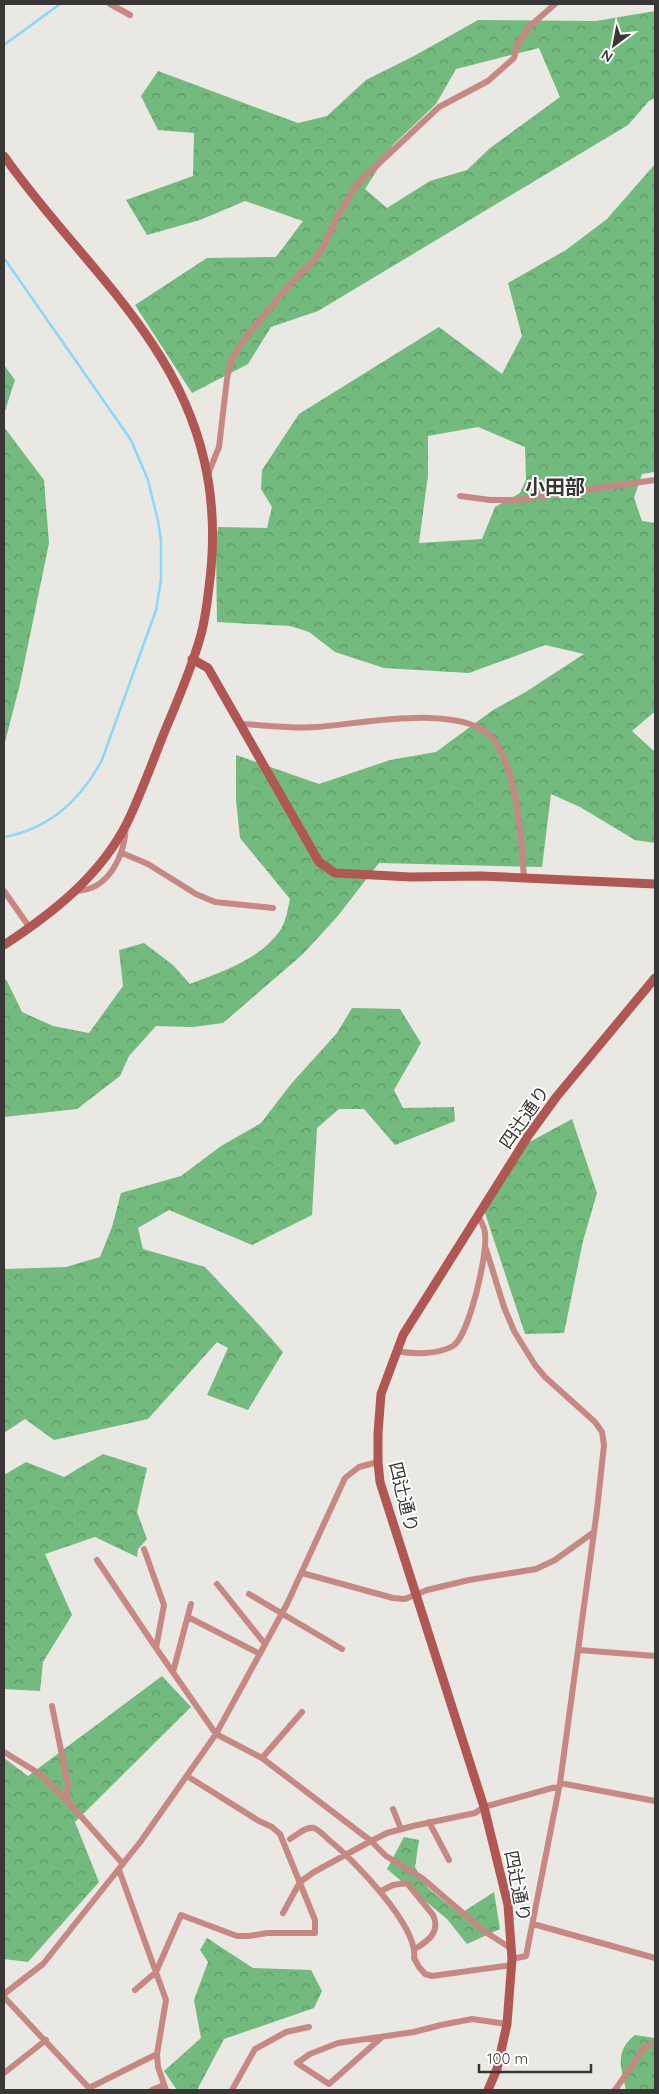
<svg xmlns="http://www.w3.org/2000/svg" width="659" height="2094" font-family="Quicksand,'Noto Sans JP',sans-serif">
<defs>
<pattern id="forest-crowns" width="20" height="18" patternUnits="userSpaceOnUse" patternTransform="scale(1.25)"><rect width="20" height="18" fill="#72ba7d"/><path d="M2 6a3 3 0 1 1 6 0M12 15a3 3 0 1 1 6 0" fill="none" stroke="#5f9867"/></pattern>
</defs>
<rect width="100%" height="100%" fill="#e9e8e2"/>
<path fill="url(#forest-crowns)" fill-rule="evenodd" d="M655,11V98L649,101L628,125L318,311L271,327L248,364L192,393L135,305L207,258L276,257L303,221L245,201L200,220L147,235L126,200L193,176L194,133L158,130L141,96L158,71L298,123L327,116L366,80L414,56L478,20L596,21ZM539,48L560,97L490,148L467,170L430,181L387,208L365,189L393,145L436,104L456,69Z
M655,164V472L642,474L634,498L642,521L655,523V713H653L632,731L655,752V843L635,840L580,807L551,794L542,867L379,863L337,917L303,954L223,1023L193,1027L156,1026L129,1056L120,1076L77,1109L4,1117V981L6,979L22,1012L53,1026L89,1033L123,986L119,950L144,943L173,965L190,984C223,971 260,960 281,929C286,921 288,908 290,899L240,838L236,800V755L319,784L390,760L436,752L493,710L524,693L584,654L545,645L469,673L384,668L335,652L309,632L290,626L217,622L216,547L218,527L267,528L272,507L261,489L262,470L299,414L439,327L502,374L522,336L508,283L566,250L607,219ZM478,427L525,447L526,480L520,493L495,507L482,539L419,543L428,475V436Z
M4,365L15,380L4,414Z
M4,427L44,480L49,543L20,684L4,746Z
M352,1008L400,1009L421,1043L394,1090L403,1108L454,1107L455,1121L395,1145L364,1109H339L317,1128L312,1215L252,1245L169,1210L138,1228L143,1249L205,1267L262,1328L283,1352L248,1410L207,1395L228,1348L217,1342L148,1419L54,1440L25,1419L4,1433V1269L66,1267L100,1257L112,1227L121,1193L181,1176L221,1146L261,1123L291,1084L337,1033Z
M572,1119L597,1193L583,1241L564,1333L525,1334L484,1210L524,1145Z
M103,1454L147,1468L137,1512L147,1539L138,1549L137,1557L95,1537L45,1554L72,1615L43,1662L40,1691L4,1689V1475L26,1462L64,1477Z
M162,1676L191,1707L75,1822L99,1882L28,1962L4,1959V1758L28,1776Z
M404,1837L419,1840L415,1867L428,1888L460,1914L494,1892L500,1929L467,1944L447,1919L387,1869Z
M207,1938L253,1968L311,1970L322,1991L314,2008L224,2039L197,2090H177L164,2071L201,2038L194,2000L208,1962L200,1950Z
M635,2035L655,2038V2090H626C621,2067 614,2052 635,2035Z"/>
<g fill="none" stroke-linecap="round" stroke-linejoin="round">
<path stroke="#8ad8fa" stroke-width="2.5" d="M4,45L60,4
M4,258L131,440L148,480L158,521L161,540V580L156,610L102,760C81,799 49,829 4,837"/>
<path stroke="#c78883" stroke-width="6" d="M110,4L130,15
M208,474L219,447L227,379L231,360L243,341L282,293L315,259L324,245L338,215L357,184L439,107L488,81L514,58L517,45L529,27L555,4
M460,496L490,500H517L655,480
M241,724C266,725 292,729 317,727C359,724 465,702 493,739C518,771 521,839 524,878
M122,853L148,864L196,894L215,902L273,908
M4,891L30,928
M76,891C110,890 125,854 126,825
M486,1249L504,1307L514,1331L535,1365L545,1377L595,1422L602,1432L604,1445L597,1510L560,1783L526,1956L512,1959
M396,1351C413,1354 437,1355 453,1346C469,1336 488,1253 485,1234C485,1227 481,1222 478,1216
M144,1549L164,1605L156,1648L216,1734L262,1758L371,1841L386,1856L422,1878L484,1931L512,1949
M97,1560L156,1648
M302,1573L393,1598L405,1599L427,1590L469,1580L536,1569L555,1560L594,1532
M217,1584L265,1644
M249,1594L342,1649
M188,1617L260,1654
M579,1650L655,1656
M173,1672L191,1604
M52,1706L68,1785L66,1800
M4,1752L40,1774L71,1805L123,1864
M262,1758L302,1712
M560,1783L655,1801
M393,1809L401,1829
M429,1822L449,1860
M290,1839C297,1835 306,1826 314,1828C319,1830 325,1836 329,1840C353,1859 419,1927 414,1958L419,1967L425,1974L432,1976L512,1965
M119,1870L166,2000L157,2054L158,2067L166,2090
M381,1891L393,1885L407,1883L433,1915C441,1932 428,1941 415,1949
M283,1913L300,1882L314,1872L371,1841L387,1833L413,1826L475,1813L484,1807L552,1788L559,1787
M533,1924L655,1958
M135,1990L156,1972L181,1915L237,1936H249L267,1933H315V1920L280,1834L272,1827L259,1821L187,1776
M4,1994L43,1964L141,1841L216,1734L287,1604L345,1478L359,1467L378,1462
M4,1997L91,2090
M382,2037L329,2084L297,2063L310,2054L338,2043L414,2032L441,2025L472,2019L507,2024
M4,2073L46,2040
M89,2088L157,2054
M152,2090L164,2085
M232,2090L255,2049L286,2032L309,2027
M615,2090L645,2047L655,2043"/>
<path stroke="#b05753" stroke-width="9" d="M4,156C50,222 109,278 153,345C203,420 221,498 209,587C207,604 205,622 200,638C191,670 177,702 164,733C152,763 141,794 127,823C100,876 53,913 4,945
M192,659L208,668L319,862L335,873L411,877L481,876L655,884
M488,2090L497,2069L507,2024L512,1959L508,1905L484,1807L380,1482L378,1462V1433L381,1394L403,1335L528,1136L557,1096L655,978"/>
</g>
<g text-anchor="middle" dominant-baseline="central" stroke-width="4" stroke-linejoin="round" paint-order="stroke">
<g font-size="18" fill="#383735" stroke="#fff">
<text transform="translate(524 1117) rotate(-55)">四辻通り</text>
<text transform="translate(404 1497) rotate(76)">四辻通り</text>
<text transform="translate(518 1886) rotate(79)">四辻通り</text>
</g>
<g font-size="20" font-weight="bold" fill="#383735" stroke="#fff">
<text x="555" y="486">小田部</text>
</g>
</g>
<rect width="659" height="2094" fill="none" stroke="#383735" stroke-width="10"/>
<g transform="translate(614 45) rotate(212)" stroke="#ffffff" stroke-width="4" paint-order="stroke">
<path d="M0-4L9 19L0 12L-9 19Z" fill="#383735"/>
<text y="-8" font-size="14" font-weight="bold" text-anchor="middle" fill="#383735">N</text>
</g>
<path d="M479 2064v8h112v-8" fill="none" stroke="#383735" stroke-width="2.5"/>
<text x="487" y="2064" font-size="15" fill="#383735" stroke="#ffffff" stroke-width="4" paint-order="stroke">100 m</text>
</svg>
